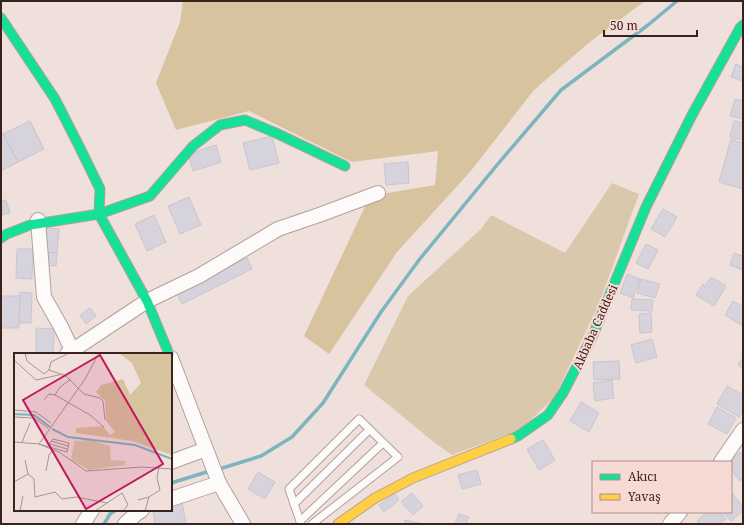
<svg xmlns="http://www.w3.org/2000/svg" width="744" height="525" viewBox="0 0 744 525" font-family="'Noto Serif',serif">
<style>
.green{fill:#d9c8ac}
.forest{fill:#d7c39e}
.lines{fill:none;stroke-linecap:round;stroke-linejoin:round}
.stream{stroke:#7cb5bf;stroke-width:3.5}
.building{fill:#d7d3dd;stroke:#c9c5ce}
.lane-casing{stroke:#b3a09b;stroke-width:9}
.street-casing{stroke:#b3a09b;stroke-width:16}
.fast-casing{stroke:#b3a09b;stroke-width:11}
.slow-casing{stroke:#b3a09b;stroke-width:11}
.lane{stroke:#fdfafa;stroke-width:7}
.street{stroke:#fdfafa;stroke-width:14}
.fast{stroke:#16e098;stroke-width:9}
.slow{stroke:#ffcf43;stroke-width:9}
.labels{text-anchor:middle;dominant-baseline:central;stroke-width:4;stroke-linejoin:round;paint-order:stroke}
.street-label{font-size:12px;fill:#3c221d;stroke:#f8dad4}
.inset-river{fill:none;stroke:#7cb5bf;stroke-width:2}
.inset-road{fill:none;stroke:#a89490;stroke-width:1}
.view{fill:#c2185b;fill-opacity:0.15;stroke:#c2185b;stroke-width:2}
.inset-edge{fill:none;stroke:#3c221d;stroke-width:2}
</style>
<rect width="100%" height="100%" fill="#f0e0dc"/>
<path class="green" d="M612 183 639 194 599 304 554 398 521 429 452 455 435 443 364 385 408 296 482 228 491 215 565 253Z"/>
<path class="forest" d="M183 1H645L591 41 534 90 470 172 397 252 329 354 304 336 370 196 435 185 438 151 352 162 249 111 176 130 156 83 180 22Z"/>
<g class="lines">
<g class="stream">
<path d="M216 470 261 456 292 437 323 403 381 312 419 260 497 165 561 90 648 25 677 1"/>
<path d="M171 483 210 471"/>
<path d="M104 524 110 514 116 510"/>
</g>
</g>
<g class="building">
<path d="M736 64 743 67V81L731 77Z"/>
<path d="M735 99 743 101V119L730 116Z"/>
<path d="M30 121 44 149 18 162 3 134Z"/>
<path d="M734 121 743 123V140L730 137Z"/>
<path d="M3 134 18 162 1 171V135Z"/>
<path d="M272 136 279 163 250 170 243 143Z"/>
<path d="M731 139 743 143V189L719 182Z"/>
<path d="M216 145 221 162 193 171 188 154Z"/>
<path d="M408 162 409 183 386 185 384 164Z"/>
<path d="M189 197 201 225 180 234 168 206Z"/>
<path d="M6 200 10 213 2 215 1 201Z"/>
<path d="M663 209 677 217 665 237 651 229Z"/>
<path d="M154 215 166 242 147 251 135 224Z"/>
<path d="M46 228 59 229 57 253 45 252Z"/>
<path d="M646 244 658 250 648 269 636 263Z"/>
<path d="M17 249H33L32 279 16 278Z"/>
<path d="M45 252 57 253 56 266 44 265Z"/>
<path d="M734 253 743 256V270L730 265Z"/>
<path d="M247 258 252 269 182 304 177 293Z"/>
<path d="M627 274 640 279 633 298 620 293Z"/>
<path d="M711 277 726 286 714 306 696 295 703 284 705 286Z"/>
<path d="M641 279 660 284 655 298 637 293Z"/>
<path d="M20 292 32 293 31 323H19Z"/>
<path d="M1 296H20L19 328H1Z"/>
<path d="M632 299 653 300 652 311 631 310Z"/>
<path d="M733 301 743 307V322L741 325 725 315Z"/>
<path d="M90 308 96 316 86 324 80 315Z"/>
<path d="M651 313 652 332 640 333 639 314Z"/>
<path d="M36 328 54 329 53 353H36Z"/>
<path d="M652 339 657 357 636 363 631 345Z"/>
<path d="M743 358V369L738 365Z"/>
<path d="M619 361 620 379 594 380 593 362Z"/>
<path d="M612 380 614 398 595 401 593 383Z"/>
<path d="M727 386 743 395V410L739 417 717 404Z"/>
<path d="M581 402 599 413 589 432 570 421Z"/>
<path d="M717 407 736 418 727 434 708 424Z"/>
<path d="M543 440 555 460 539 470 527 449Z"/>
<path d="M740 452 743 455V478L740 481 731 470V462H729Z"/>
<path d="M477 470 481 484 462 489 458 475Z"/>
<path d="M258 472 275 482 265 499 248 489Z"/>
<path d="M731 492 743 507V511L731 521 723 512H731Z"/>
<path d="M394 493 399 500 384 512 379 505Z"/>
<path d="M412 493 423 506 413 515 401 502Z"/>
<path d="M182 502 186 524H155L153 510H171V504Z"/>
<path d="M707 512H720L726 519 720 524H700L697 521Z"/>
<path d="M459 514 469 517 466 524H455Z"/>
<path d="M405 520 423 524H404Z"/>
</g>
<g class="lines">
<defs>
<g id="lane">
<path d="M294 504 369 430"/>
<path d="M300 521 383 443"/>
<path d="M301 524 289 489 359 419 398 457 312 524"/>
</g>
<g id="street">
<path d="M38 220 44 297 61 327 72 350"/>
<path d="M67 354 147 301 199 276 278 229 319 215 378 193"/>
<path d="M171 358 219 483 243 524"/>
<path d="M171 462 206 449"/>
<path d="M721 462 743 430"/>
<path d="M171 499 219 483"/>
<path d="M83 524 92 510"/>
<path d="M125 524 136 514 142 510"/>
<path d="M670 524 680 512"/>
</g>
<g id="fast">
<path d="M1 18 55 99 79 146 100 189 99 214 147 301 169 354"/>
<path d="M1 238 7 234 30 225 99 214 150 196 193 146 220 125 245 120 276 133 345 166"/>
<path d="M511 439 518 436 548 415 563 393 593 335 646 207 692 115 740 28 743 25"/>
</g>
<path id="slow" d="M338 524 375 498 413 478 511 439"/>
</defs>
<use href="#lane" class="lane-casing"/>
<use href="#street" class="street-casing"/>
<use href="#fast" class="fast-casing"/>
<use href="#slow" class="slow-casing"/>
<use href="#lane" class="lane"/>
<use href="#street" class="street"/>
<use href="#fast" class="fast"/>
<use href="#slow" class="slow"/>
</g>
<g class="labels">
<g class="street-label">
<text transform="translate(595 327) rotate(-66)">Akbaba Caddesi</text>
</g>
</g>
<g transform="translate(14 353)">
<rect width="158" height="158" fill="#f0e0dc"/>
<path d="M77 87 96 93 97 107 111 108 112 112 75 117 57 107 60 88Z" fill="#d9c8ac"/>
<path d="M105 0H158V102L118 88 62 80V75L89 73 96 82 101 79 92 68 91 48 82 39 87 32 109 26 116 42 127 30 118 10Z" fill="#d7c39e"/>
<path class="inset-river" d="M0 61 20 62 36 74M38 76 54 84 121 92 158 106"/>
<path class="inset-road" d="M11 0 13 8 30 21 35 17 37 9 55 0M0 7 22 27 49 21M35 17 52 23 70 41 86 45 89 48 91 67M41 42 46 34 57 26M30 47 35 41 41 42 76 62 90 74M0 57 22 59 37 70M0 64 20 65 34 75M37 88 54 93M0 89 25 91 45 99 72 118 128 114 158 116M8 89 16 70M36 91 53 96M34 92 39 86 55 90 53 99 25 91 71 26 85 0M11 107 14 121M32 118 35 102 39 97M0 129 14 121 20 126 21 144 41 139 48 146 62 144 93 150M124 147 135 144 146 137 143 125 145 114M6 158 9 143M81 158 108 140 114 152 109 158M131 158 135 144"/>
<path class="view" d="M86 2 149 111 72 156 9 47Z"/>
<rect width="158" height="158" class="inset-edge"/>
</g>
<rect width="744" height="525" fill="none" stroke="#3c221d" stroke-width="4"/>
<rect x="592" y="461" width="140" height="52" fill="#f8dad4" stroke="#ad908b"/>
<rect x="600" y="474" width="20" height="6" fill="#16e098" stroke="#ad908b"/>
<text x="628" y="481" font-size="12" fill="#3c221d">Akıcı</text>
<rect x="600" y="494" width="20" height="6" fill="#ffcf43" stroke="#ad908b"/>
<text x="628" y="501" font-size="12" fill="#3c221d">Yavaş</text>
<path d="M604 30v6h93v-6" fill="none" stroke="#3c221d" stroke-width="2"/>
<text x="610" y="30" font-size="12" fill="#3c221d" stroke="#f8dad4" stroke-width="3" paint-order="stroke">50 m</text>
</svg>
